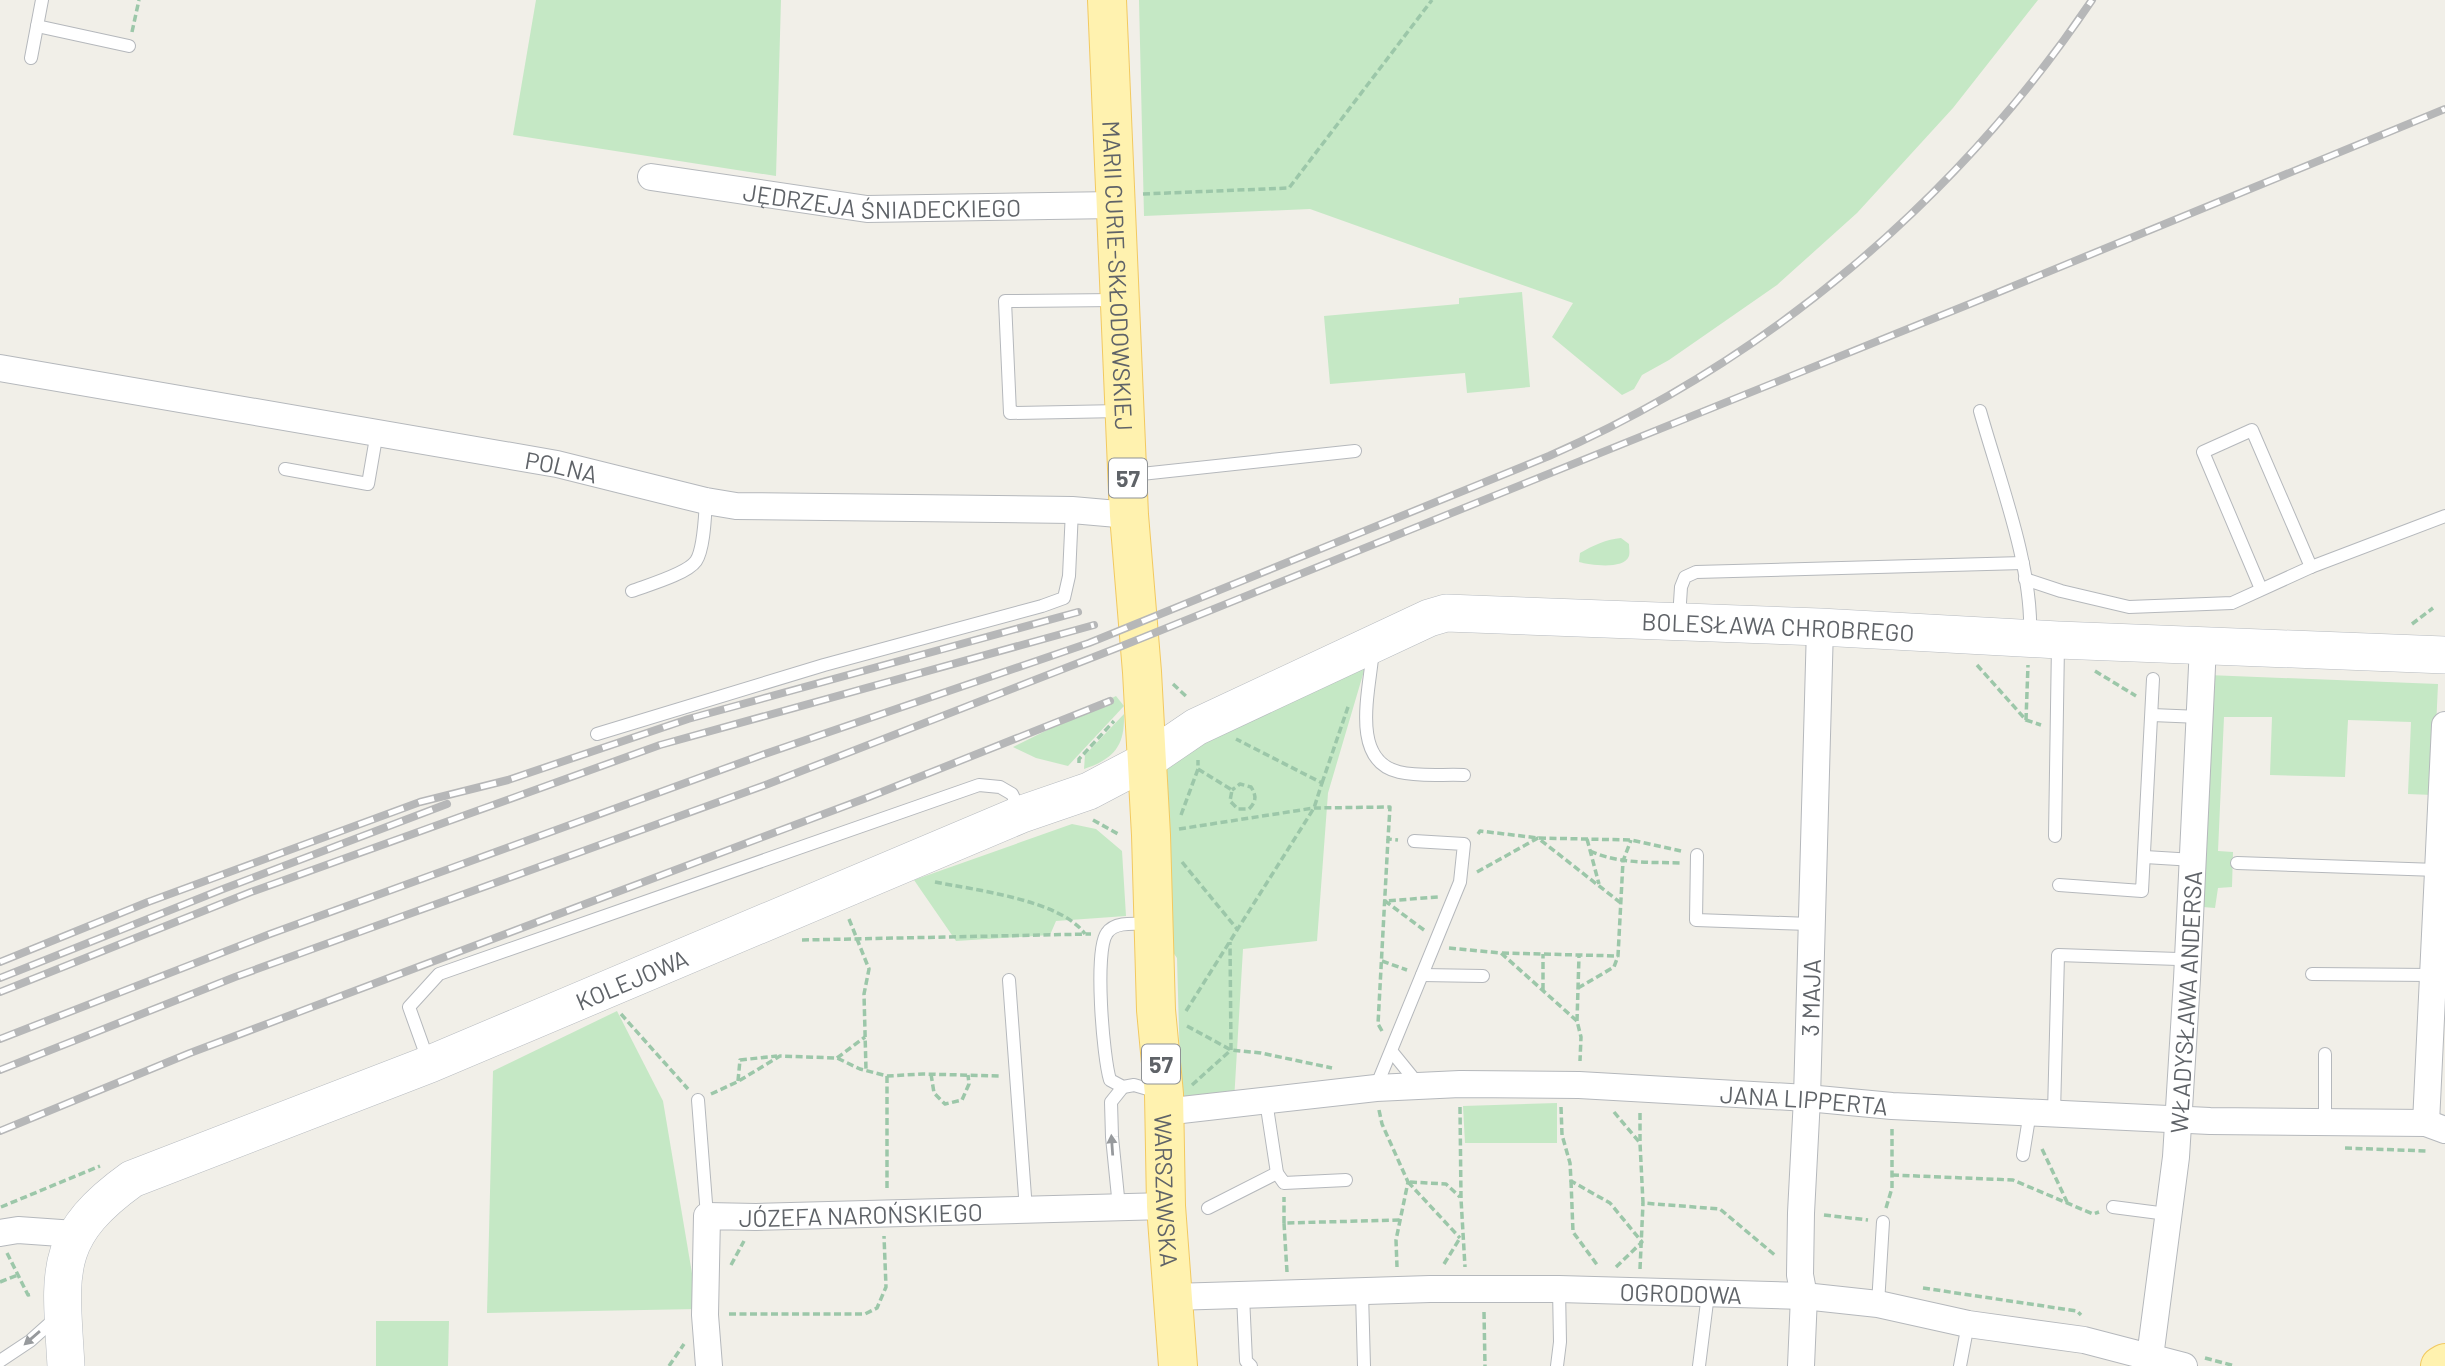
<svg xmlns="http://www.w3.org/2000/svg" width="2445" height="1366" viewBox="0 0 2445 1366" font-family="Barlow,sans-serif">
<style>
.green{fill:#c5e8c5}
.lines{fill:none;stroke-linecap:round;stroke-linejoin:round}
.lane-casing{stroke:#b5b8bc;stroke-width:14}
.street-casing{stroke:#b5b8bc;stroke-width:28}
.secondary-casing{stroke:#b6babf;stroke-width:38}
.primary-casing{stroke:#f2c960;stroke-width:40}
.path{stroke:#9cc7a9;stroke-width:3.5;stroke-dasharray:7 3.5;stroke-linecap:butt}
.lane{stroke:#fff;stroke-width:12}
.street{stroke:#fff;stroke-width:26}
.secondary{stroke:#fff;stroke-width:37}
.primary{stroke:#fff2af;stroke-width:38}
.rail-casing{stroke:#b6b7b8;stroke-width:8}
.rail{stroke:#fff;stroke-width:5;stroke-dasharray:16;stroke-linecap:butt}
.oneway{fill:#979a9d}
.labels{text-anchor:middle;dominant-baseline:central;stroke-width:5;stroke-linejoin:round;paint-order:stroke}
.shield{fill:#fff;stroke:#8f9295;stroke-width:2}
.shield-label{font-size:23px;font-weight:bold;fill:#5f6368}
.street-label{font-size:24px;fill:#5f6368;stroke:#fff}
</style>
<rect width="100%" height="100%" fill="#f1efe8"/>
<g class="green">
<path d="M536 0H781L776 176 513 135Z"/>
<path d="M1139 0H2038L1953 108 1857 213 1777 285 1669 360 1642 375 1634 389 1622 395 1552 337 1573 303 1310 209 1144 216Z"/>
<path d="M1522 292 1530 387 1467 393 1465 373 1330 384 1324 316 1459 304V298Z"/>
<path d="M1621 538 1629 544C1629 547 1630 553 1629 556 1624 570 1590 565 1579 562L1580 553C1592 546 1607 539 1621 538Z"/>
<path d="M1369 654 1328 793 1317 941 1243 949 1234 1101 1181 1102 1177 958 1152 923 1159 761Z"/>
<path d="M2208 675 2438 684 2433 795 2408 794 2411 722 2348 720 2345 777 2270 775 2272 717H2224L2218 851 2233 852 2232 887 2218 888 2215 908 2203 907Z"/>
<path d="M1116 696 1124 706 1068 766 1036 758 1013 747Z"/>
<path d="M1124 714C1125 746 1114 759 1084 769L1085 755Z"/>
<path d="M1072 824 1096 829 1122 851 1126 916 1056 921 1050 935 956 941 914 880Z"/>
<path d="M617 1011 663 1101 698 1309 487 1313 493 1071Z"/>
<path d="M1557 1103V1143H1465L1463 1106Z"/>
<path d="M376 1321H449L448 1366H376Z"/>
</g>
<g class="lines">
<defs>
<g id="lane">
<path d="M37 26 129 46"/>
<path d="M31 58 42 0"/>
<path d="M1116 300 1005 301 1010 413 1121 411"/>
<path d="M1980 411C1999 479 2033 567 2030 635"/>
<path d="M285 469 368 484 377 432"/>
<path d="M1132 475 1355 451"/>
<path d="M2025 579 2061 591 2129 607 2232 603 2311 567 2445 516"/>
<path d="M2261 589 2203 452 2252 430 2311 567"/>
<path d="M632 591C648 585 687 574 696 561 704 549 705 516 706 501"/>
<path d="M1679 618 1681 587 1685 577 1696 572 2023 563"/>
<path d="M1373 648C1371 686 1348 760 1399 772 1419 777 1444 774 1464 775"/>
<path d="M2152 715 2200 717"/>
<path d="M597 734 824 665 1042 606 1064 598 1069 576 1072 510"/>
<path d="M2055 836 2058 644"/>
<path d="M1697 855 1696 920 1810 924"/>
<path d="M2145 857 2194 860"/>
<path d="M2237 863 2437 870"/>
<path d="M2059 885 2142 891 2153 679"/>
<path d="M1148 924C1136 924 1115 921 1107 933 1094 950 1103 1057 1110 1080L1123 1087 1134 1085 1158 1092"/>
<path d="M2312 974 2431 975"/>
<path d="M1422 975 1483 976"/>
<path d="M1009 980 1026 1210"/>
<path d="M1392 1052 1418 1084"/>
<path d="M428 1060 409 1007 439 974 979 785 1000 787 1012 794 1020 811"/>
<path d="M1376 1087 1460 882 1464 844 1414 841"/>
<path d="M698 1100 707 1216"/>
<path d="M1266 1101 1277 1173 1284 1183 1346 1180"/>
<path d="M2054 1113 2058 955 2178 959"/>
<path d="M2325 1122V1054"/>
<path d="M2023 1155 2030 1112"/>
<path d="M1119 1207 1112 1137 1111 1102 1123 1087"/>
<path d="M2113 1207 2167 1214"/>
<path d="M1208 1208 1277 1173"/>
<path d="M1362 1293 1364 1366"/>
<path d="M1243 1296 1246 1361 1251 1366"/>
<path d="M1878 1304 1883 1222"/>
<path d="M0 1361 30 1341 57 1317"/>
<path d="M1557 1366 1560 1342 1559 1289"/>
<path d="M1699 1366 1708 1294"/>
<path d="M1960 1366 1968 1324"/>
</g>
<g id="street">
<path id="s1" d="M651 177 867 209 1115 205"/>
<path id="s2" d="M0 368 557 464 706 501 736 506 1072 510 1129 515"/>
<path id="s3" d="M1164 1112 1376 1088 1460 1084 1579 1085 1807 1098 1892 1106 2210 1121 2426 1123 2445 1130"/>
<path d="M2426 1123 2445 725"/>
<path d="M0 1233 18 1230 75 1234"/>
<path id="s4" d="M1172 1297 1430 1289H1559L1804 1296 1878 1304 1968 1324 2084 1340 2184 1366"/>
<path id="s5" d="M2150 1357 2176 1157 2187 979 2203 646"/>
<path id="s6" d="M709 1366 705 1315 707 1216 756 1217 1166 1206"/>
<path id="s7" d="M1801 1366 1804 1296 1800 1275 1801 1213 1807 1098 1820 627"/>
</g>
<g id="secondary">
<path id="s8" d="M66 1366C61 1274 50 1238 132 1179L430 1064 1022 814 1089 791 1146 761 1196 727 1429 618 1446 613 1820 627 2058 640 2445 655"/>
</g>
<g id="primary">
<path id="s9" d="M1107 0 1129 515 1142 672 1151 835 1156 1010 1164 1094 1166 1206 1178 1366"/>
<path d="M2440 1366 2445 1363"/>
</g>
</defs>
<use href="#lane" class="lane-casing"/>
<use href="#street" class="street-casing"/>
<use href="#secondary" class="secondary-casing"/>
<use href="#primary" class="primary-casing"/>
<g class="path">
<path d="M132 32 139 0"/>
<path d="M1143 194 1289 188 1432 0"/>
<path d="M2412 624 2433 608"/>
<path d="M1977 665 2026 720 2041 725"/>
<path d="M2095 671 2136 696"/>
<path d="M1173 684 1188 698"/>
<path d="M2026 720 2028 665"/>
<path d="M1079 763V759L1114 721"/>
<path d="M1198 769 1232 790 1230 801 1238 809H1249C1256 802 1257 796 1251 787L1240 784 1232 790"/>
<path d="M1322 783 1349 704"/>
<path d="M1181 815 1198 769V760"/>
<path d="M1093 820 1120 835"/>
<path d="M1179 829 1314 808 1390 807 1388 839 1398 840"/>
<path d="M1478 834 1480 831 1538 838 1631 840 1681 851"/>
<path d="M1587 839 1599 884"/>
<path d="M1590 851C1619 864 1650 862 1681 863"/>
<path d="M1182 862 1237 929"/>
<path d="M1477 872 1538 838 1622 904"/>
<path d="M935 882C975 890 1061 900 1085 934"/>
<path d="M849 919 869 969 864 994 866 1070"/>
<path d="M1424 930 1385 901 1438 897"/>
<path d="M802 940 1091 934"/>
<path d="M1449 948 1501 953 1577 1021 1581 1037 1580 1061"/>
<path d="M1502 953 1618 956"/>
<path d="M1382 961 1407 970"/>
<path d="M1578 988 1614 967 1618 956 1623 861 1631 840"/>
<path d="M1543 990V954"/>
<path d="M1186 1011 1314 808 1322 783 1236 739"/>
<path d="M621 1014 688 1089"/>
<path d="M1577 1021 1579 956"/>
<path d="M1187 1026 1231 1050 1261 1053 1332 1068"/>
<path d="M1382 1031 1378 1024 1388 839"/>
<path d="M837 1058 865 1037"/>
<path d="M931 1074 934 1093 945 1104 962 1100 969 1084 968 1075"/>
<path d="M887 1076V1190"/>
<path d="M738 1081 740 1060 777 1056"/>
<path d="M1192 1085 1231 1050 1230 942"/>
<path d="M711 1094 737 1082 780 1056 837 1058 860 1069 887 1076 923 1074 1001 1076"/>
<path d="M1460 1107 1461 1199 1465 1267"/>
<path d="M1561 1107 1562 1135 1570 1163 1571 1181 1610 1203 1642 1242 1616 1267"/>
<path d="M1379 1110 1382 1124 1408 1182 1396 1240 1397 1267"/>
<path d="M1614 1112 1640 1143 1643 1203 1720 1209 1776 1256"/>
<path d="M1640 1113V1143"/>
<path d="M2345 1148 2428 1151"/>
<path d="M2042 1149 2067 1202"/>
<path d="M1892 1175 2013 1180 2093 1214 2099 1212"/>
<path d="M1571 1181 1573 1232 1598 1266"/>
<path d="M1408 1182 1460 1238"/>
<path d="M1410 1182 1446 1184 1460 1197"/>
<path d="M1 1207 100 1166"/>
<path d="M1886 1208 1892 1188V1129"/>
<path d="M1824 1215 1868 1220"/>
<path d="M1284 1223V1197"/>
<path d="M7 1253 28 1295 33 1294"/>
<path d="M1444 1264 1460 1238"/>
<path d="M731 1265 744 1241"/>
<path d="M1640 1269 1643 1203"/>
<path d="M1287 1272 1284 1223 1401 1220"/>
<path d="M0 1282 18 1275"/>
<path d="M1923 1288 2077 1311 2081 1315"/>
<path d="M1484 1312 1485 1366"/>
<path d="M729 1314H865L877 1308 886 1287 884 1236"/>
<path d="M2205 1358 2235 1366"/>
<path d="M669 1366 684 1344"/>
</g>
<use href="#lane" class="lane"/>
<use href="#street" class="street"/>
<use href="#secondary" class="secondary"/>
<use href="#primary" class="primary"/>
<defs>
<g id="rail">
<path d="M0 962 148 902 420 802 508 780 688 719 1078 612"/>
<path d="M0 978 223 889 447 804"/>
<path d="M0 992 251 892 660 745 1094 625"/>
<path d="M0 1039 270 934 762 755 1089 643 1549 456C1768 360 1958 199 2092 0"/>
<path d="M0 1070 235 977 768 784 1122 646 1982 299 2445 109"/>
<path d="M0 1131 190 1053 869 797 1110 701"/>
</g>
</defs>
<use href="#rail" class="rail-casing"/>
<use href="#rail" class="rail"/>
</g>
<defs><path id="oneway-solid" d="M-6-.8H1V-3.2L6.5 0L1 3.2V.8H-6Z" transform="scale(1.75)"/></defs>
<g class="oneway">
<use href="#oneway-solid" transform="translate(1112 1145) rotate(-94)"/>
<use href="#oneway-solid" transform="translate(32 1338) rotate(139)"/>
</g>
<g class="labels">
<g class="shield">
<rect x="1109" y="458.5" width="38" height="39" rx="5"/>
<rect x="1142" y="1044.5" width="38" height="39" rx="5"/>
</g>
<g class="shield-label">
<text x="1128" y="478">57</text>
<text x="1161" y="1064">57</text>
</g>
<g class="street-label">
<text stroke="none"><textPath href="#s1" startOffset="233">JĘDRZEJA ŚNIADECKIEGO</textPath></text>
<text stroke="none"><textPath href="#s9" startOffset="276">MARII CURIE-SKŁODOWSKIEJ</textPath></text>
<text stroke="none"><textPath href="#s2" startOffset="570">POLNA</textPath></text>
<text stroke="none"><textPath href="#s8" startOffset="1978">BOLESŁAWA CHROBREGO</textPath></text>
<text stroke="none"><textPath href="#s8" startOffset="751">KOLEJOWA</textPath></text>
<text stroke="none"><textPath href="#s7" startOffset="369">3 MAJA</textPath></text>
<text stroke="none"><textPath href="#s5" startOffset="357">WŁADYSŁAWA ANDERSA</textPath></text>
<text stroke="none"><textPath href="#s3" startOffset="642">JANA LIPPERTA</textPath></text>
<text stroke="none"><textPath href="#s9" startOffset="1192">WARSZAWSKA</textPath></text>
<text stroke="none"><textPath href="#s6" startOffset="304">JÓZEFA NAROŃSKIEGO</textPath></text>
<text stroke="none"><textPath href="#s4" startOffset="509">OGRODOWA</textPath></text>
</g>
</g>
</svg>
